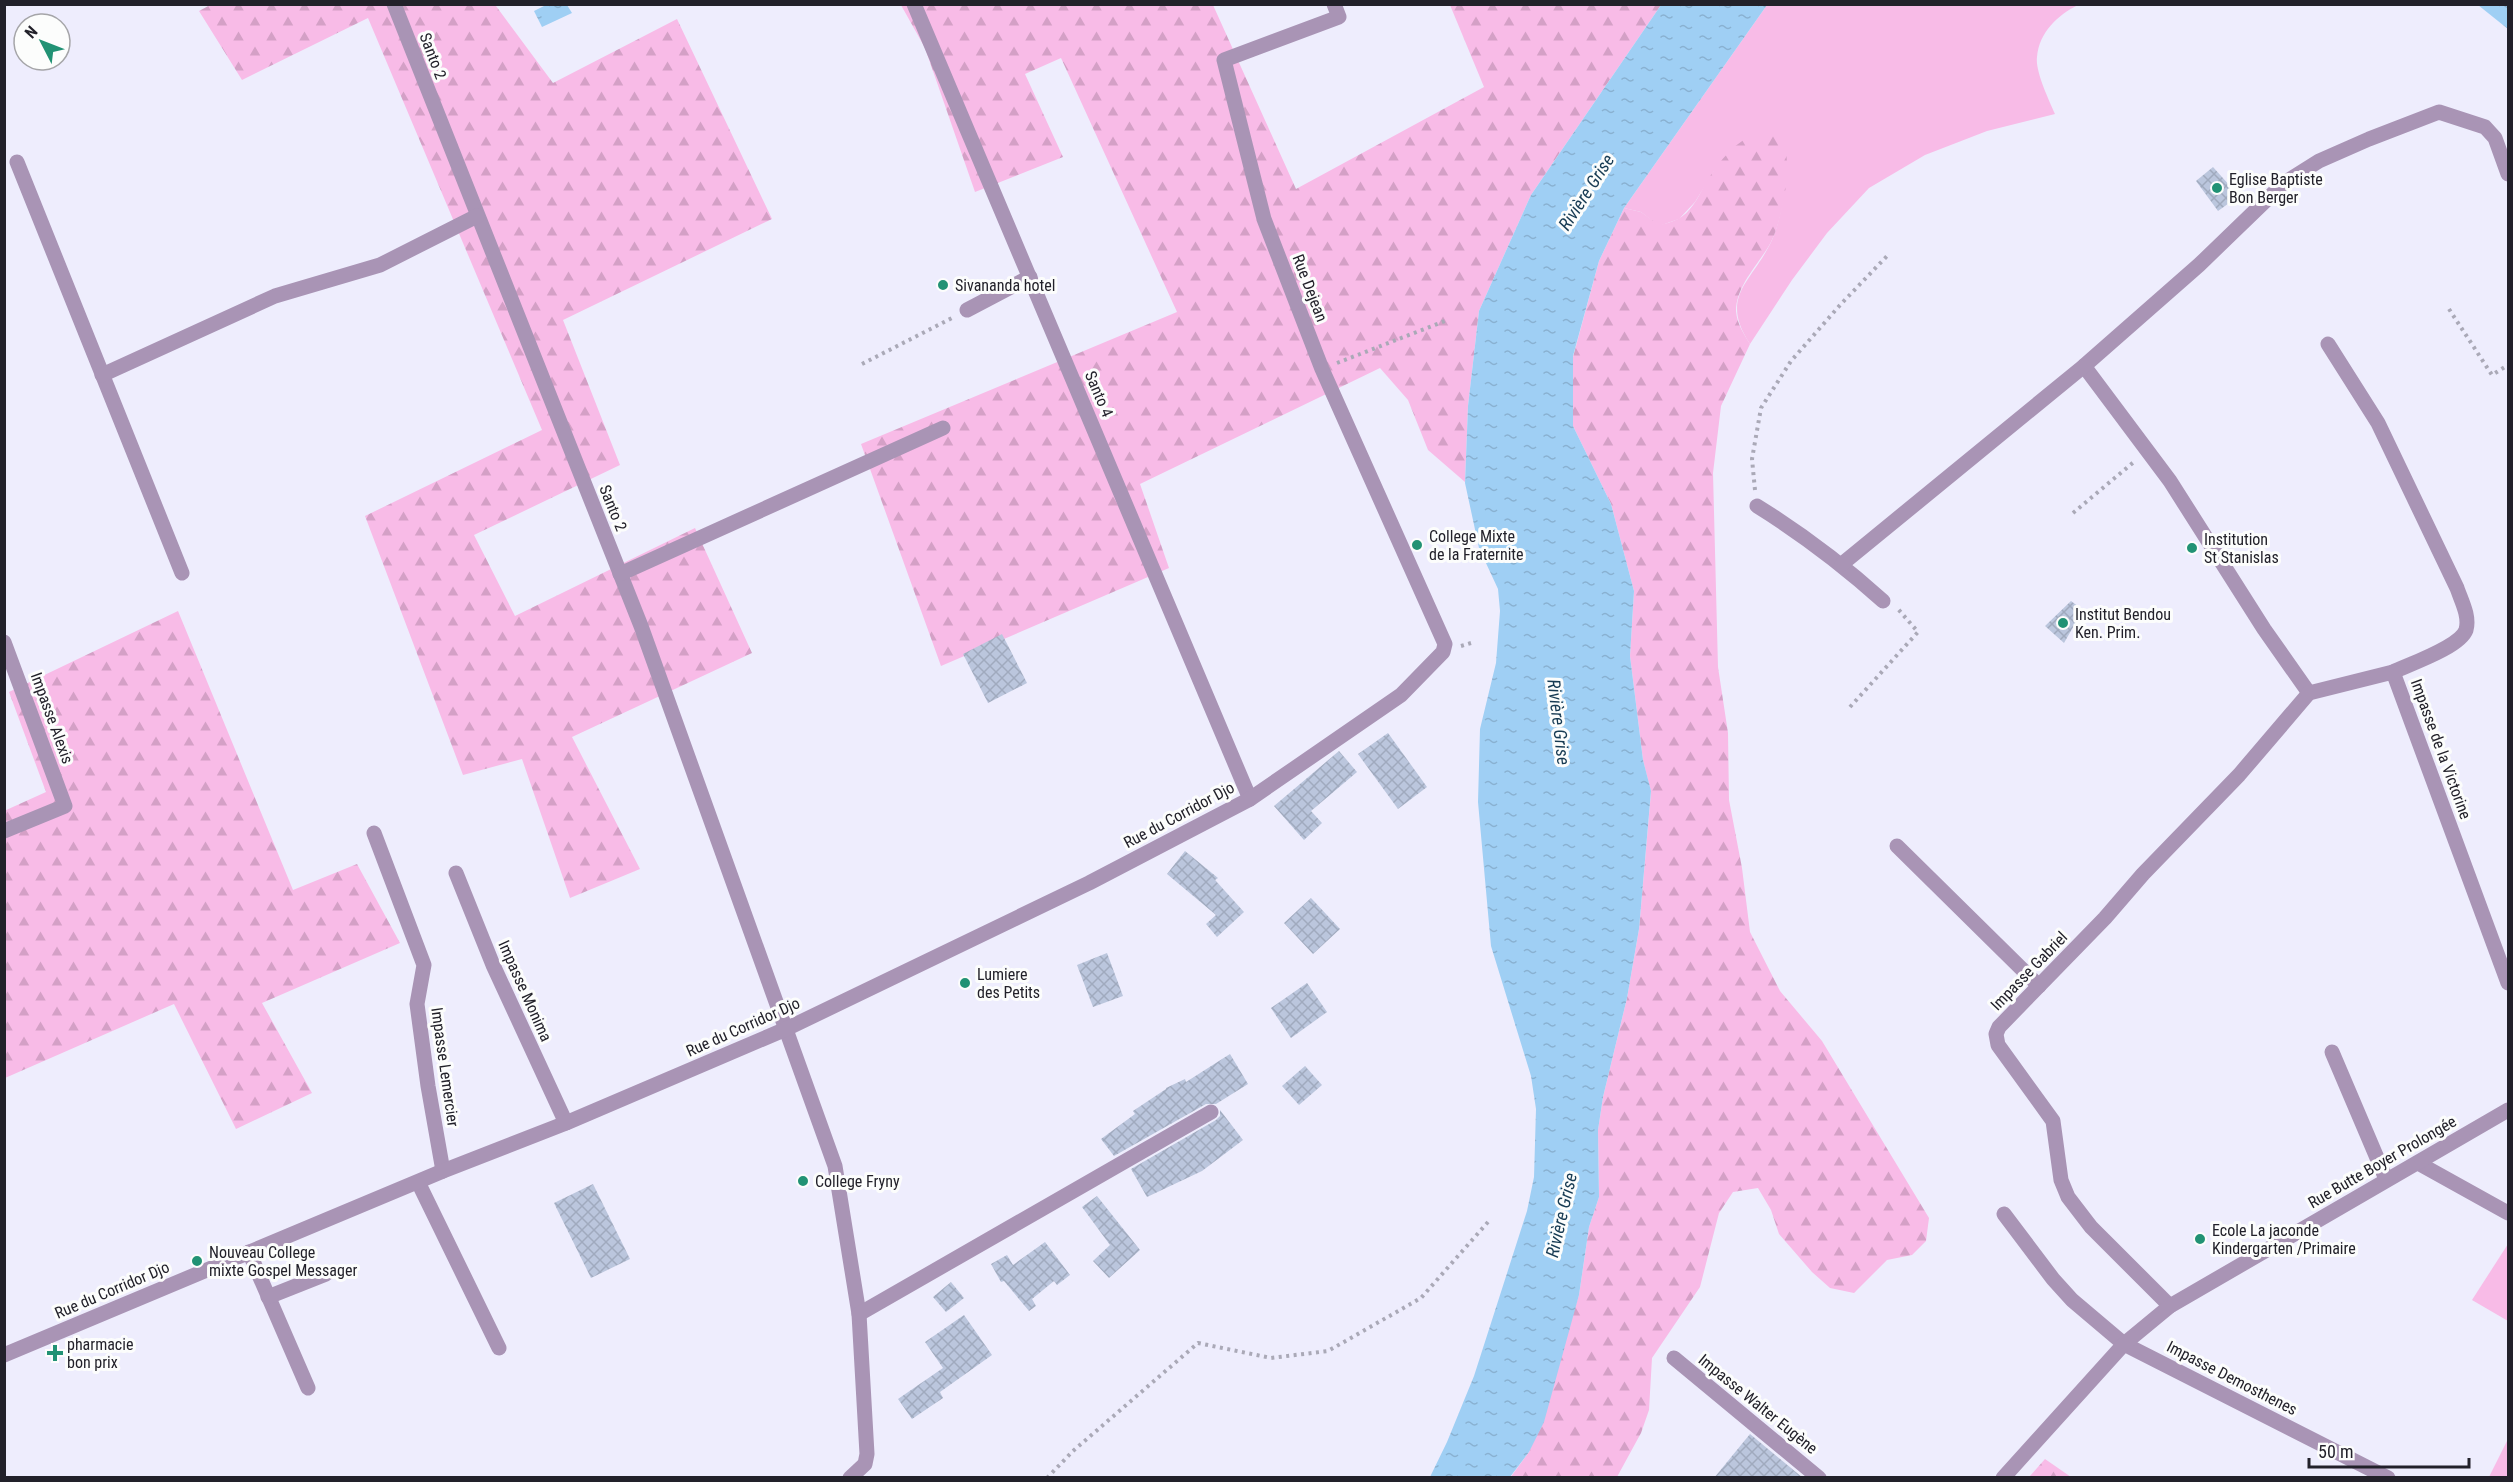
<svg xmlns="http://www.w3.org/2000/svg" width="2513" height="1482" viewBox="0 0 2513 1482" font-family="'Roboto Condensed',sans-serif">
<style>
.grass{fill:#f8bbe7}
.forest{fill:url(#forest-firs)}
.water{fill:url(#water-ripples)}
.building{fill:url(#building-cross-hatch)}
.lines{fill:none;stroke-linecap:round;stroke-linejoin:round}
.path{stroke:#aaa9b7;stroke-width:4;stroke-dasharray:3 4.5;stroke-linecap:butt}
.minor{stroke:#a994b5;stroke-width:15}
.poi-dot{fill:#219274;stroke:#fcfdfc;stroke-width:2}
.labels{text-anchor:middle;dominant-baseline:central;stroke-width:6;stroke-linejoin:round;paint-order:stroke}
.street-label{font-size:16px;fill:#22212a;stroke:#fcfdfc}
.poi-label{font-size:16px;fill:#22212a;stroke:#fcfdfc;text-anchor:start}
.water-label{font-size:18px;font-style:italic;fill:#173b53;stroke:#fcfdfc}
</style>
<defs>
<pattern id="forest-firs" width="22" height="20" patternUnits="userSpaceOnUse" patternTransform="scale(1.5)"><rect width="22" height="20" fill="#f8bbe7"/><path d="M5 1l3.5 6h-7zM16 11l3.5 6h-7z" fill="#d4a0c6"/></pattern>
<pattern id="water-ripples" width="26" height="14" patternUnits="userSpaceOnUse" patternTransform="scale(1.5)"><rect width="26" height="14" fill="#9fcff4"/><path d="M2 4q2-2 4 0t4 0M15 11q2-2 4 0t4 0" fill="none" stroke="#89b1d1"/></pattern>
<pattern id="building-cross-hatch" width="8" height="8" patternUnits="userSpaceOnUse" patternTransform="scale(1.5)"><rect width="8" height="8" fill="#bbc6dd"/><path d="M0 0l8 8M0 8l8-8" fill="none" stroke="#a0aabe"/></pattern>
</defs>
<rect width="100%" height="100%" fill="#eeedfd"/>
<g class="grass">
<path d="M1767 5H2078C2058 15 2039 32 2037 57 2035 71 2049 100 2055 114L1987 131 1925 155 1869 188 1827 233 1792 280 1750 344C1718 295 1753 282 1772 240 1780 222 1783 200 1786 181L1714 171 1695 202 1679 219 1659 226 1641 212 1624 208Z"/>
<path d="M2508 1244V1321L2472 1300Z"/>
<path d="M2508 1439V1477H2489Z"/>
</g>
<g class="forest">
<path d="M212 4 499 5 496 6 553 83 677 19 772 219 563 320 620 465 474 535 515 616 695 528 752 653 572 737 640 869 570 898 522 759 463 775 365 516 542 430 368 18 242 80 199 11Z"/>
<path d="M901 5H1213L1296 189 1484 87 1450 5H1661L1531 195 1479 311 1468 406 1465 482 1428 450 1408 400 1380 368 1140 484 1169 568 941 666 861 444 1177 312 1061 58 1025 74 1063 157 975 192 925 48Z"/>
<path d="M1770 130C1773 132 1779 135 1781 138 1795 159 1782 221 1771 242 1760 263 1736 285 1736 311 1737 324 1744 334 1750 344L1721 406 1713 473 1718 667 1728 733 1729 800 1742 868 1750 932 1780 991 1822 1041 1929 1218 1926 1241 1912 1255 1887 1260 1854 1293 1830 1288 1812 1272 1779 1234 1771 1210 1758 1188 1733 1192 1719 1213 1700 1287 1652 1358 1649 1410 1641 1433 1617 1477 1510 1478 1529 1452 1579 1295 1589 1227 1599 1197 1598 1130 1603 1097 1627 998 1639 929 1651 792 1643 760 1630 656 1634 591 1611 504 1573 426V357L1599 261 1624 208 1641 212 1659 225C1665 224 1672 222 1678 219 1690 213 1698 198 1704 186 1719 161 1739 134 1770 130Z"/>
<path d="M178 611 293 890 357 864 400 943 262 1003 312 1093 236 1129 174 1004 5 1078 4 811 46 792 9 692Z"/>
<path d="M2045 1459 2071 1477H2029Z"/>
</g>
<g class="water">
<path d="M548 4 567 5 572 13 542 27 534 11Z"/>
<path d="M1661 5H1767L1624 208 1599 261 1573 356V426L1611 504 1634 591 1630 656 1643 760 1651 791 1639 929 1627 998 1603 1097 1598 1130 1599 1197 1589 1227 1579 1295 1544 1422 1529 1452 1510 1477H1430L1447 1442 1474 1376 1527 1211 1534 1177 1536 1109 1531 1076 1491 946 1478 802 1480 729 1496 663 1500 611 1498 589 1479 548 1465 483 1468 406 1479 311 1531 195Z"/>
<path d="M2478 5H2508V29Z"/>
</g>
<g class="building">
<path d="M2213 167 2239 196 2218 211 2196 181Z"/>
<path d="M2071 601 2087 613 2076 622 2064 643 2045 626Z"/>
<path d="M1002 634 1027 683 988 703 963 654Z"/>
<path d="M1388 733 1427 787 1398 809 1358 754Z"/>
<path d="M1339 751 1357 772 1311 811 1322 823 1304 840 1274 806Z"/>
<path d="M1185 851 1218 878 1215 880 1244 912 1217 937 1206 924 1216 915 1167 874Z"/>
<path d="M1311 898 1340 929 1313 954 1284 923Z"/>
<path d="M1107 953 1123 996 1093 1007 1077 965Z"/>
<path d="M1307 983 1327 1012 1291 1038 1271 1008Z"/>
<path d="M1230 1054 1248 1084 1216 1104H1206L1114 1156 1101 1139 1135 1114 1133 1111 1166 1089V1088L1185 1079 1186 1082Z"/>
<path d="M1305 1066 1322 1085 1299 1105 1282 1086Z"/>
<path d="M1220 1110 1243 1140 1202 1171 1147 1197 1131 1169 1216 1120 1220 1116Z"/>
<path d="M593 1184 630 1259 591 1278 554 1203Z"/>
<path d="M1097 1196 1140 1250 1109 1278 1093 1261 1110 1245 1082 1207Z"/>
<path d="M1045 1242 1070 1275 1057 1285 1054 1281 1032 1299 1036 1306 1029 1311 1004 1281 1001 1282 991 1264 1007 1255 1013 1265Z"/>
<path d="M951 1282 964 1298 946 1312 933 1297Z"/>
<path d="M964 1315 992 1355 940 1392 943 1398 912 1419 898 1399 943 1368 925 1342Z"/>
<path d="M1750 1434 1803 1478H1714Z"/>
</g>
<g class="lines">
<g class="path">
<path d="M2449 309 2492 375 2508 365"/>
<path d="M1337 363 1445 321"/>
<path d="M862 364 952 318"/>
<path d="M1755 490 1752 459 1761 408 1791 361 1841 304 1887 256"/>
<path d="M2073 513 2135 461"/>
<path d="M1461 646 1471 643"/>
<path d="M1850 707 1918 632 1898 609"/>
<path d="M1047 1478 1073 1451 1198 1343 1271 1358 1328 1351 1421 1298 1488 1222"/>
</g>
<g class="minor">
<path d="M394 4 641 626 835 1166 859 1314 867 1454 865 1464 850 1478"/>
<path d="M914 4 1250 799"/>
<path d="M17 162 182 573"/>
<path d="M967 310 1030 277"/>
<path d="M2328 344 2378 423 2457 588C2461 600 2470 616 2466 630 2460 647 2410 664 2393 672"/>
<path d="M2084 366 2170 481 2264 629 2309 693"/>
<path d="M102 375 275 296 380 265 477 216"/>
<path d="M1757 506C1802 534 1843 565 1883 601"/>
<path d="M1842 564 2084 366 2199 265 2284 183 2319 161 2369 139 2439 112 2485 127 2495 138 2508 174"/>
<path d="M620 574 943 428"/>
<path d="M4 642 65 806 4 831"/>
<path d="M374 833 424 965 417 1004 428 1086 443 1171"/>
<path d="M1897 846 2039 986"/>
<path d="M456 873 493 965 566 1123"/>
<path d="M2332 1052 2386 1179"/>
<path d="M2418 1163 2508 1213"/>
<path d="M418 1182 499 1348"/>
<path d="M2004 1214 2053 1279 2072 1300 2124 1344 2388 1478"/>
<path d="M249 1252 308 1388"/>
<path d="M268 1297 326 1274"/>
<path d="M2170 1306 2091 1227 2068 1197 2061 1180 2053 1121 1998 1045 1996 1034 1999 1027 2105 918 2143 874 2239 775 2309 693 2393 672 2508 983"/>
<path d="M859 1314 1211 1112"/>
<path d="M4 1355 443 1171 566 1123 786 1029 1089 883 1250 799 1401 695 1443 652 1445 644 1322 369 1264 219 1224 60 1339 17 1334 4"/>
<path d="M1674 1358 1819 1478"/>
<path d="M2003 1478 2124 1344 2170 1306 2508 1110"/>
</g>
</g>
<g class="poi-dot">
<circle cx="2217" cy="188" r="6"/>
<circle cx="943" cy="285" r="6"/>
<circle cx="1417" cy="545" r="6"/>
<circle cx="2192" cy="548" r="6"/>
<circle cx="2063" cy="623" r="6"/>
<circle cx="965" cy="983" r="6"/>
<circle cx="803" cy="1181" r="6"/>
<circle cx="2200" cy="1239" r="6"/>
<circle cx="197" cy="1261" r="6"/>
<path d="M52 1344h6v6h6v6h-6v6h-6v-6h-6v-6h6z"/>
</g>
<g class="labels">
<g class="street-label">
<text transform="translate(433 56) rotate(69)">Santo 2</text>
<text transform="translate(1310 288) rotate(69)">Rue Dejean</text>
<text transform="translate(1099 394) rotate(67)">Santo 4</text>
<text transform="translate(613 508) rotate(68)">Santo 2</text>
<text transform="translate(52 718) rotate(70)">Impasse Alexis</text>
<text transform="translate(2441 749) rotate(70)">Impasse de la Victorine</text>
<text transform="translate(1179 815) rotate(-28)">Rue du Corridor Djo</text>
<text transform="translate(2029 971) rotate(-46)">Impasse Gabriel</text>
<text transform="translate(525 991) rotate(66)">Impasse Monima</text>
<text transform="translate(743 1027) rotate(-24)">Rue du Corridor Djo</text>
<text transform="translate(445 1067) rotate(82)">Impasse Lemercier</text>
<text transform="translate(2382 1162) rotate(-30)">Rue Butte Boyer Prolongée</text>
<text transform="translate(112 1290) rotate(-23)">Rue du Corridor Djo</text>
<text transform="translate(2232 1378) rotate(27)">Impasse Demosthenes</text>
<text transform="translate(1758 1404) rotate(39)">Impasse Walter Eugène</text>
</g>
<g class="poi-label">
<text x="2229" y="179">Eglise Baptiste<tspan x="2229" dy="18">Bon Berger</tspan></text>
<text x="955" y="285">Sivananda hotel</text>
<text x="1429" y="536">College Mixte<tspan x="1429" dy="18">de la Fraternite</tspan></text>
<text x="2204" y="539">Institution<tspan x="2204" dy="18">St Stanislas</tspan></text>
<text x="2075" y="614">Institut Bendou<tspan x="2075" dy="18">Ken. Prim.</tspan></text>
<text x="977" y="974">Lumiere<tspan x="977" dy="18">des Petits</tspan></text>
<text x="815" y="1181">College Fryny</text>
<text x="2212" y="1230">Ecole La jaconde<tspan x="2212" dy="18">Kindergarten /Primaire</tspan></text>
<text x="209" y="1252">Nouveau College<tspan x="209" dy="18">mixte Gospel Messager</tspan></text>
<text x="67" y="1344">pharmacie<tspan x="67" dy="18">bon prix</tspan></text>
</g>
<g class="water-label">
<text transform="translate(1586 192) rotate(-57)">Rivière Grise</text>
<text transform="translate(1559 722) rotate(83)">Rivière Grise</text>
<text transform="translate(1561 1215) rotate(-77)">Rivière Grise</text>
</g>
</g>
<rect width="2513" height="1482" fill="none" stroke="#22212a" stroke-width="12"/>
<g transform="translate(42 42) rotate(312)"><circle r="28" fill="#fcfdfc" stroke="#a5a5a8" stroke-width="1.5"/>
<path d="M0-4.5L10 22L0 15L-10 22Z" fill="#219274"/>
<text y="-9" font-size="16" font-weight="bold" text-anchor="middle" fill="#22212a">N</text>
</g>
<path d="M2309 1458v9h160v-9" fill="none" stroke="#22212a" stroke-width="3"/>
<text x="2318" y="1458" font-size="18" fill="#22212a" stroke="#fcfdfc" stroke-width="4.5" paint-order="stroke">50 m</text>
</svg>
